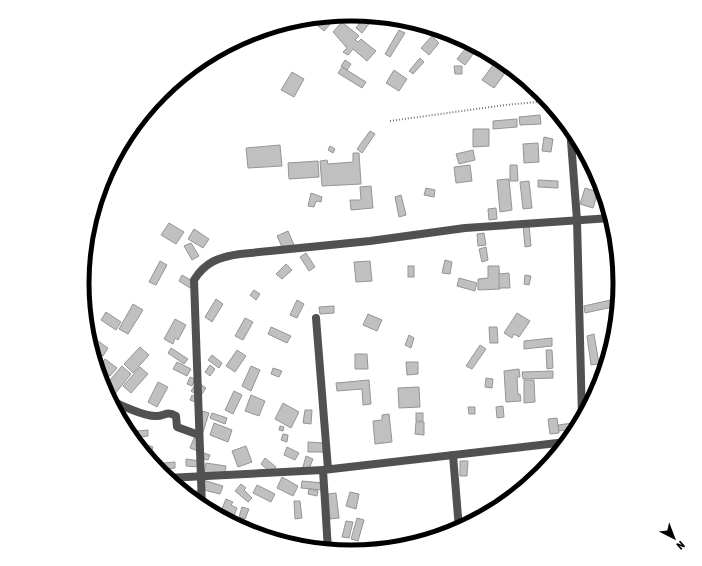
<svg xmlns="http://www.w3.org/2000/svg" width="702" height="566" viewBox="0 0 702 566" font-family="'Asap Condensed',sans-serif">
<style>
.building{fill:#c0c0c0;stroke:#959595}
.lines{fill:none;stroke-linecap:round;stroke-linejoin:round}
.path{stroke:#737373;stroke-width:2;stroke-dasharray:1 2;stroke-linecap:butt}
.minor{stroke:#515151;stroke-width:8}
.rim{fill:none;stroke:#000;stroke-width:5}
</style>
<rect width="100%" height="100%" fill="#fff"/>
<g class="building">
<path d="M366 15 375 16 362 33 356 28Z"/>
<path d="M324 17 331 23 324 31 309 18Z"/>
<path d="M342 22 359 36 355 40 358 42 361 39 376 51 367 61 353 49 348 55 343 52 347 48 333 32Z"/>
<path d="M399 30 405 33 390 57 385 54Z"/>
<path d="M432 36 439 43 429 55 421 48Z"/>
<path d="M466 48 473 54 465 65 457 59Z"/>
<path d="M420 58 424 62 413 74 409 71Z"/>
<path d="M345 60 351 64 347 70 341 66Z"/>
<path d="M493 65 505 73 494 88 482 80Z"/>
<path d="M454 66H462V74H455Z"/>
<path d="M342 67 366 82 362 88 338 73Z"/>
<path d="M394 70 407 79 399 91 386 83Z"/>
<path d="M292 72 304 79 294 97 281 90Z"/>
<path d="M540 115 541 124 520 125 519 117Z"/>
<path d="M517 119V127L493 129V121Z"/>
<path d="M473 129H489V146L473 147Z"/>
<path d="M370 131 375 134 362 153 357 149Z"/>
<path d="M544 137 553 139 551 152 542 151Z"/>
<path d="M538 143 539 162 524 163 523 144Z"/>
<path d="M280 145 282 166 248 168 246 148Z"/>
<path d="M581 145 586 155 579 154Z"/>
<path d="M330 146 335 149 333 153 328 150Z"/>
<path d="M473 150 475 160 459 164 456 154Z"/>
<path d="M353 153H359L361 184 322 186 320 161 327 160 328 164 353 162Z"/>
<path d="M318 161 319 177 289 179 288 163Z"/>
<path d="M470 165 472 181 456 183 454 167Z"/>
<path d="M510 165H517L518 181H510Z"/>
<path d="M509 179 512 210 500 212 497 180Z"/>
<path d="M538 180 558 181V188L538 187Z"/>
<path d="M529 181 532 208 523 209 520 182Z"/>
<path d="M371 186 373 208 351 210 350 200H361L360 187Z"/>
<path d="M426 188 435 190 434 197 424 195Z"/>
<path d="M585 188 598 192 593 208 580 204Z"/>
<path d="M311 193 322 197 321 202 316 201 314 207 308 206Z"/>
<path d="M401 195 406 215 399 217 395 197Z"/>
<path d="M496 208 497 219 489 220 488 209Z"/>
<path d="M169 223 184 232 176 244 161 235Z"/>
<path d="M523 225H529L531 246 525 247Z"/>
<path d="M194 229 209 239 203 248 188 239Z"/>
<path d="M288 231 294 245 283 249 277 236Z"/>
<path d="M484 233 486 245 478 246 477 234Z"/>
<path d="M191 243 199 256 192 260 184 246Z"/>
<path d="M486 247 488 260 482 262 479 249Z"/>
<path d="M306 253 315 267 309 271 300 257Z"/>
<path d="M445 260 452 262 450 274 442 273Z"/>
<path d="M160 261 167 265 156 285 149 282Z"/>
<path d="M370 261 372 281 356 282 354 262Z"/>
<path d="M286 264 292 270 282 279 276 274Z"/>
<rect x="408" y="266" width="6" height="11"/>
<path d="M488 266H499L500 289 478 290V279L488 278Z"/>
<path d="M509 273 510 288H499V274Z"/>
<path d="M182 275 194 282 190 288 179 281Z"/>
<path d="M525 275 531 276 529 285 524 284Z"/>
<path d="M459 278 477 283 475 291 457 286Z"/>
<path d="M254 290 260 294 256 300 250 295Z"/>
<path d="M216 299 223 304 212 322 205 317Z"/>
<path d="M615 299 617 306 585 313 584 306Z"/>
<path d="M297 300 304 304 297 318 290 315Z"/>
<path d="M133 304 143 310 128 334 119 329Z"/>
<path d="M334 306V313L320 314 319 307Z"/>
<path d="M106 312 121 322 116 330 101 320Z"/>
<path d="M517 313 530 321 519 337 514 334 512 338 504 333Z"/>
<path d="M368 314 382 320 377 331 363 325Z"/>
<path d="M245 318 253 322 243 340 235 336Z"/>
<path d="M175 319 186 325 178 340 175 338 173 344 164 339Z"/>
<path d="M271 327 291 336 287 343 268 334Z"/>
<path d="M489 327H497L498 343H490Z"/>
<path d="M594 334 599 364 591 365 587 336Z"/>
<path d="M409 335 414 338 411 348 405 345Z"/>
<path d="M91 336 108 348 103 356 91 348 88 340Z"/>
<path d="M552 338V346L524 349V341Z"/>
<path d="M480 345 486 349 472 369 466 366Z"/>
<path d="M140 347 149 355 133 373 124 364Z"/>
<path d="M171 348 188 359 184 364 168 353Z"/>
<path d="M237 350 246 356 235 372 226 366Z"/>
<path d="M546 350H552L553 368 547 369Z"/>
<path d="M355 354H367L368 369H355Z"/>
<path d="M212 355 222 363 219 368 208 360Z"/>
<path d="M96 356 101 360 96 365 94 358Z"/>
<path d="M105 359 117 368 110 376 104 372 101 375 97 369Z"/>
<path d="M177 362 191 369 187 376 173 369Z"/>
<path d="M406 362H418V374L407 375Z"/>
<path d="M210 365 215 369 210 376 205 372Z"/>
<path d="M122 366 131 374 114 395 104 387Z"/>
<path d="M251 366 260 370 251 391 242 386Z"/>
<path d="M140 367 148 374 131 393 123 386Z"/>
<path d="M273 368 282 371 279 377 271 374Z"/>
<path d="M519 369 520 377H517L518 395 520 394 521 401 506 402 504 371Z"/>
<path d="M553 371V378L523 379 522 372Z"/>
<path d="M190 377 195 379 192 386 187 384Z"/>
<path d="M486 378 493 379 492 388 485 387Z"/>
<path d="M369 380 371 404 363 405 362 389 337 391 336 383Z"/>
<path d="M524 380H534L535 402 524 403Z"/>
<path d="M158 382 168 387 157 407 148 402Z"/>
<path d="M197 382 206 388 200 397 191 391Z"/>
<path d="M419 387 420 407 399 408 398 388Z"/>
<path d="M234 391 242 395 233 414 225 410Z"/>
<path d="M192 395 197 398 195 402 190 400Z"/>
<path d="M251 395 265 401 259 416 245 411Z"/>
<path d="M283 403 299 412 291 428 275 419Z"/>
<path d="M503 406 504 417 497 418 496 407Z"/>
<path d="M468 407H475V414H469Z"/>
<path d="M305 410H312L311 424 303 423Z"/>
<path d="M203 411 209 413 203 432 197 430Z"/>
<path d="M212 413 227 418 225 424 210 418Z"/>
<rect x="416" y="413" width="7" height="8"/>
<path d="M389 414 392 442 375 444 373 421 382 420V415Z"/>
<path d="M557 418 559 433 550 434 548 419Z"/>
<path d="M416 422H424V435L415 434Z"/>
<path d="M214 423 232 430 228 442 210 435Z"/>
<path d="M573 423V429L559 431 558 425Z"/>
<path d="M280 426 284 427 283 431 279 430Z"/>
<path d="M148 430V436L132 438 127 432Z"/>
<path d="M283 434 288 435 287 442 281 440Z"/>
<path d="M194 438 202 440 198 451 190 448Z"/>
<path d="M308 442 324 443 323 452H308Z"/>
<path d="M142 443 153 447 149 458 140 448Z"/>
<path d="M246 446 252 462 238 467 232 451Z"/>
<path d="M287 447 299 453 295 460 284 455Z"/>
<path d="M201 452 210 455 208 460 199 458Z"/>
<path d="M306 456 313 459 309 469 303 467Z"/>
<path d="M265 458 276 467 271 473 261 464Z"/>
<path d="M186 459 200 461 199 467 186 466Z"/>
<path d="M460 461H468L467 476H460Z"/>
<path d="M175 462V468L158 470 153 464Z"/>
<path d="M206 463 226 466 224 478 204 474Z"/>
<path d="M282 477 298 486 293 496 277 488Z"/>
<path d="M203 480 223 486 220 494 200 489Z"/>
<path d="M302 481 323 483 322 490 301 488Z"/>
<path d="M241 484 246 488 244 490 252 498 248 502 235 491Z"/>
<path d="M257 485 275 494 271 502 253 493Z"/>
<path d="M309 489 318 491 317 496 308 494Z"/>
<path d="M193 491H199L200 505 193 500Z"/>
<path d="M350 492 359 494 356 509 346 506Z"/>
<path d="M336 493 339 518 330 519 328 494Z"/>
<path d="M226 499 233 502 231 505 237 508 234 516 221 511Z"/>
<path d="M294 501H300L302 518 295 519Z"/>
<path d="M242 507 249 509 245 519 239 517Z"/>
<path d="M357 518 364 520 358 541 351 539Z"/>
<path d="M346 521 353 522 349 538 342 537Z"/>
<path d="M386 543 387 548 367 550 366 545Z"/>
</g>
<g class="lines">
<path class="path" d="M390 121 505 105 548 101"/>
<g class="minor">
<path d="M570 128 577 220 582 418"/>
<path d="M316 318 328 469"/>
<path d="M110 399C119 405 144 416 155 416 164 417 166 410 176 416L177 427 199 435"/>
<path d="M453 455 459 529"/>
<path d="M167 478 323 470"/>
<path d="M202 507 194 280C205 262 219 257 240 254L370 241 465 228 611 218"/>
<path d="M328 550 323 470 566 442"/>
</g>
</g>
<path d="M0 0H702V566H0ZM89 283a262 262 0 1 1 524 0a262 262 0 1 1-524 0Z" fill="#fff" fill-rule="evenodd"/>
<path class="rim" d="M89 283a262 262 0 1 1 524 0a262 262 0 1 1-524 0Z"/>
<g transform="translate(674 538) rotate(138)" stroke="#ffffff" stroke-width="3" paint-order="stroke">
<path d="M0-3L7 15L0 10L-7 15Z" fill="#000000"/>
<text y="-6" font-size="11" font-weight="bold" text-anchor="middle" fill="#000000">N</text>
</g>
</svg>
